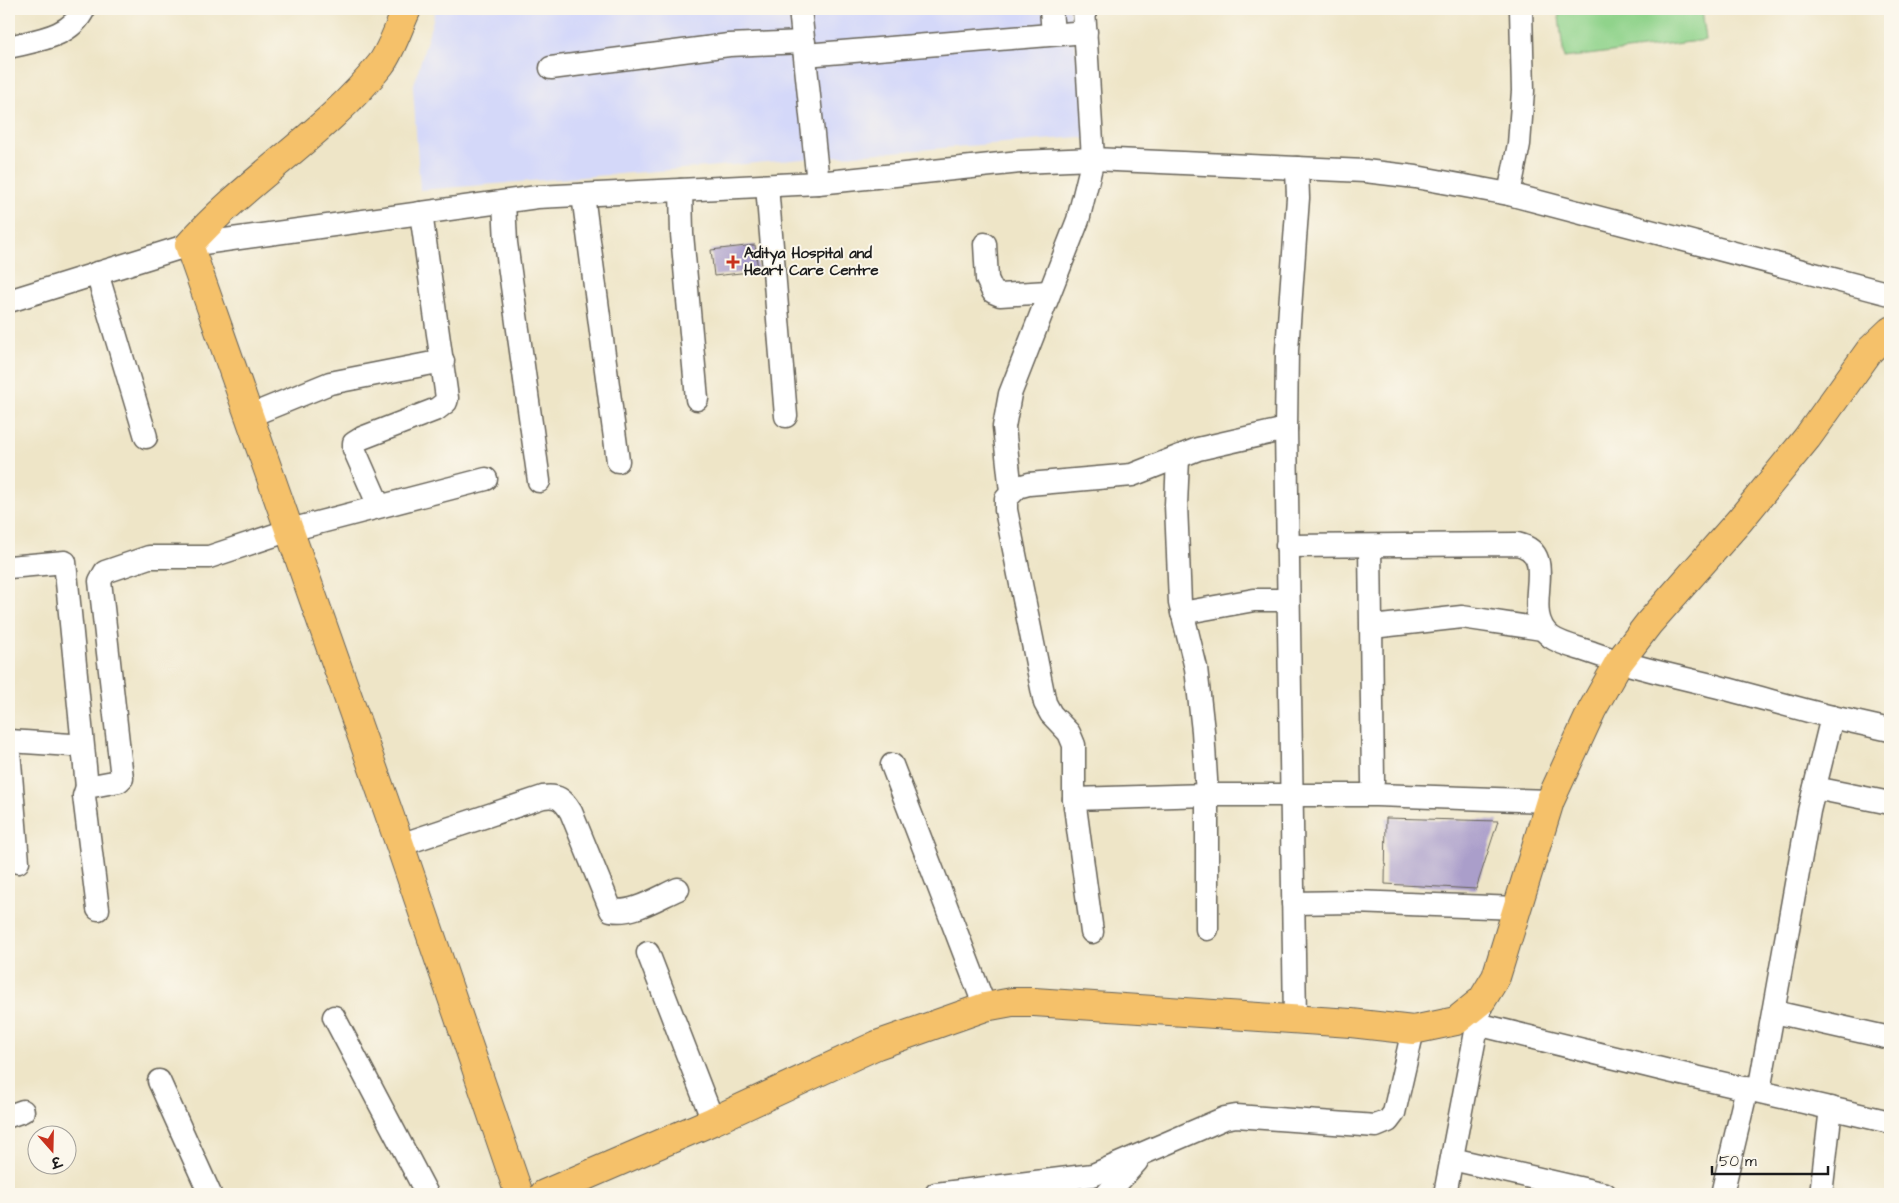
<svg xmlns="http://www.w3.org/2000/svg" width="1899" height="1203" viewBox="0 0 1899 1203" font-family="'Architects Daughter','Playpen Sans Deva',sans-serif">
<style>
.built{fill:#d4d8f9}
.green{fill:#90d38b;stroke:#567854}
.building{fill:#aa9eca}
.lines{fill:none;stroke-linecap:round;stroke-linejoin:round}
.minor-casing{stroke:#666258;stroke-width:25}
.major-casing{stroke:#666258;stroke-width:30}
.minor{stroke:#fff;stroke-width:22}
.major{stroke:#f5c16b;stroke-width:28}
.poi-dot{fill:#c8321e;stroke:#fbf7ec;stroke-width:2}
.labels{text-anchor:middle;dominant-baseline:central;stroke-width:4;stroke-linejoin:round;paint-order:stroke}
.poi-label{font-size:15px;font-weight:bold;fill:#1c1c1c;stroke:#fbf7ec;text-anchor:start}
</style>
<rect width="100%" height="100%" fill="#fbf7ec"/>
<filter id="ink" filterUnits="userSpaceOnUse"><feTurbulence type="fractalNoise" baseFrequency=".02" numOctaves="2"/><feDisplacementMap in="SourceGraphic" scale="10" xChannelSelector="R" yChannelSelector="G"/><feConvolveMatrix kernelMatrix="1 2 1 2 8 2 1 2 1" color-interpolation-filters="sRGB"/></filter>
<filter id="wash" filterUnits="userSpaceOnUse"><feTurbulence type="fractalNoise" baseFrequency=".0096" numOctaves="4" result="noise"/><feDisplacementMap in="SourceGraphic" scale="20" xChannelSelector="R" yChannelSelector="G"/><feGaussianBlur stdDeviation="1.12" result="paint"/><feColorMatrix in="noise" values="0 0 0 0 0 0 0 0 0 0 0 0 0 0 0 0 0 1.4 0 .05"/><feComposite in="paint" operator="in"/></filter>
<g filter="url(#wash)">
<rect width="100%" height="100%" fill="#eee5c7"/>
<path class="built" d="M436 9H1069L1091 141 1079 137 420 190 413 88Z"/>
<path class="green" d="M1558 9H1702L1706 40 1564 58Z"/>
<g id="blocks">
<g class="building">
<path d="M755 245 758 271 714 276 711 250Z"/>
<path d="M1386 818 1498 821 1476 889 1385 884Z"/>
</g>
</g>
</g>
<g filter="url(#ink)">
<use href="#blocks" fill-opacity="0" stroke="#666258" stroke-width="1"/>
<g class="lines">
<defs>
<g id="minor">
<path d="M800 9 818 183"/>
<path d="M1051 9 1053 34"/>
<path d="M9 47C36 40 70 38 84 9"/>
<path d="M805 55 1086 32"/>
<path d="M551 68 729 45 804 42"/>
<path d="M767 186 786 416"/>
<path d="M681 190 682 234 697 399"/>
<path d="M1509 194 1519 144 1523 91 1521 9"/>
<path d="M583 195 618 461"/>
<path d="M504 202 506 243 539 481"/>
<path d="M985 244 987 279 993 292 1000 295 1048 292"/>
<path d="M97 273 146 437"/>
<path d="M9 301 189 245 537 197 818 183 1020 162 1093 159 1365 171 1416 177 1509 194 1890 294"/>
<path d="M249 416 330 383 443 361"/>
<path d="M1178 458 1176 505 1180 603 1196 668 1203 731 1207 795V929"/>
<path d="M1011 492 1004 427 1010 394 1078 220 1093 159 1084 9"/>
<path d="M379 506 354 449V443L362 438 437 409 446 402 447 398 421 213"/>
<path d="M1287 546 1517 544C1563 554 1517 611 1551 637 1562 645 1580 648 1593 653 1632 667 1671 675 1711 685 1751 695 1792 707 1832 717L1809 811 1759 1091"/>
<path d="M1370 546 1373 781"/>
<path d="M9 567 65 562 87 787"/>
<path d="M1182 613 1254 600H1288"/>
<path d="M1372 627 1462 617 1542 629"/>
<path d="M1832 717 1890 730"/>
<path d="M9 741 71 745"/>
<path d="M9 750 18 862"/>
<path d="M892 765 985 1007"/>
<path d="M1815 788 1890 803"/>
<path d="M1074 799 1207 795H1376L1550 801"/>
<path d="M400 845 543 797C558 795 563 799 571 812L611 910C632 915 659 897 678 889"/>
<path d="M1293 903 1353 902 1518 908"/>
<path d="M98 909 84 796 87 787 119 781 122 778 100 581 105 572 149 557H209L290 530 486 479"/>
<path d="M1092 932 1074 799V745L1069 733 1051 714 1045 703 1006 510V499L1018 487 1029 484 1132 475 1198 449 1286 429"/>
<path d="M648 953 713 1121"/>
<path d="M1774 1012 1890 1038"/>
<path d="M334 1017 427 1194"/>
<path d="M1295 1020 1286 429 1287 350 1298 198 1297 168"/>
<path d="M1477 1024 1669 1071 1890 1122"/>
<path d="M159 1081 210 1194"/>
<path d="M9 1116 23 1111"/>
<path d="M1452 1159 1605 1194"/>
<path d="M936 1194 1093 1175 1225 1118 1236 1116 1376 1126 1388 1121 1394 1113 1413 1030"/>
<path d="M1107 1194 1137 1161"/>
<path d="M1445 1194 1480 1011"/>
<path d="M1722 1194 1747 1088"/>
<path d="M1821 1194 1831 1108"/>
</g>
<g id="major">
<path d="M407 9C399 26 392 49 381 64 326 134 247 179 189 245L400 845 519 1194"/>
<path d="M544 1194 713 1121 877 1045 985 1007 1012 1002H1034L1351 1023 1413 1030 1456 1021 1482 1000 1496 977 1550 801 1592 710 1619 662 1649 623 1740 520 1807 438 1870 350 1890 331"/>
</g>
</defs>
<use href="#minor" class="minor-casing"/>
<use href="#major" class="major-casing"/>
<use href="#minor" class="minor"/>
<use href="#major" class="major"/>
</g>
</g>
<path class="poi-dot" d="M730.5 254.5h5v5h5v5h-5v5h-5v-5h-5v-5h5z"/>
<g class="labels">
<g class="poi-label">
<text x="744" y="253">Aditya Hospital and<tspan x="744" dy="17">Heart Care Centre</tspan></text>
</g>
</g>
<rect width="1899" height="1203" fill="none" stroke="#fbf7ec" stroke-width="30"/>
<g transform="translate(52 1150) rotate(160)"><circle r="24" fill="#fbf7ec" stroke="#a29f99"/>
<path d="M0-4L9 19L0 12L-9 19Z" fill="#c8321e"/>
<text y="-8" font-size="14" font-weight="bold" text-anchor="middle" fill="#1c1c1c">उ</text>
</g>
<path d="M1712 1166v8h116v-8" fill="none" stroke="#1c1c1c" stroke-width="2.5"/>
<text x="1719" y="1166" font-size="15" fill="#1c1c1c" stroke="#fbf7ec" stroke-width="4" paint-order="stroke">50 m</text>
</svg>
